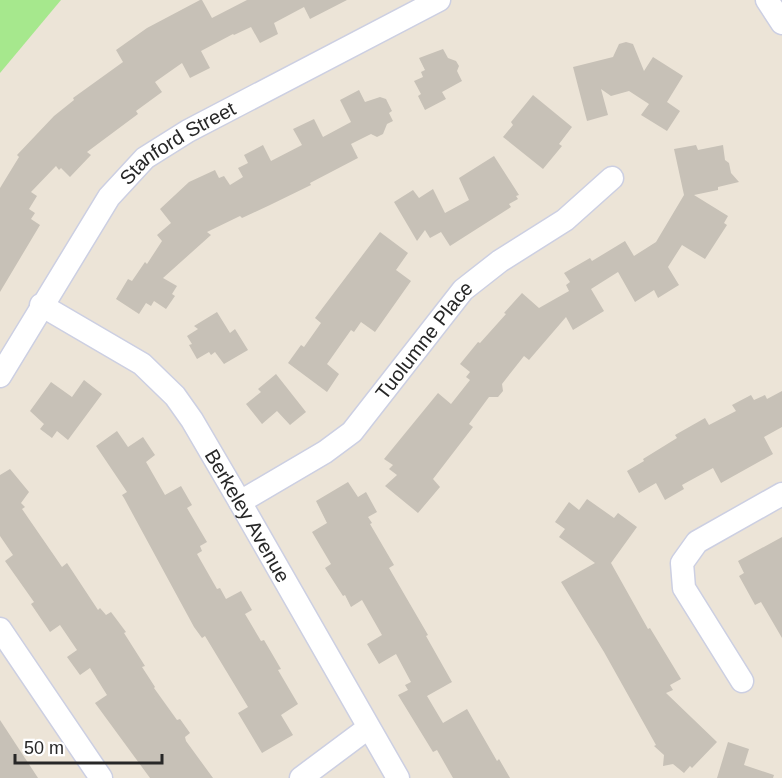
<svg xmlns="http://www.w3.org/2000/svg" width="782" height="778" viewBox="0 0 782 778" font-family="Helvetica,sans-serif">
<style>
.green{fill:#a6e88d}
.building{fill:#c7c1b7}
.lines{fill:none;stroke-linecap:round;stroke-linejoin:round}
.minor-casing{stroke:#cccfe2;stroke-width:25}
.minor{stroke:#fff;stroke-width:22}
.labels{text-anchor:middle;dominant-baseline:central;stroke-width:4.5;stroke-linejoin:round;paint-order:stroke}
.street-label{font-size:20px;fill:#272727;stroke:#fff}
</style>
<rect width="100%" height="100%" fill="#ece4d7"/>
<path class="green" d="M0 0H61L0 73Z"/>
<g class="building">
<path d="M200 0H202L212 18 247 0H347L310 19 304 7 274 23 278 34 260 43 251 27 234 35 233 34 201 51 210 68 190 78 182 63 155 82 162 92 136 111 138 114 87 152 91 155 70 177 61 168 59 170 56 166 31 192 37 196 29 209 35 213 31 219 40 225 0 292V188L19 157 17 155 54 116 74 100 73 98 123 62 116 50 147 28Z"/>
<path d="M626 42 633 44 644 71 653 57 683 76 667 102 680 111 667 131 641 115 649 104 629 91 611 96 601 89 608 115 587 121 573 67 613 57 619 44Z"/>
<path d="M443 49 448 58 456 61 459 66 457 71 462 81 442 92 446 99 425 110 418 96 421 94 414 81 423 77 421 72 425 70 419 58Z"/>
<path d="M359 90 365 102 380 97 386 99 392 111 389 113 393 121 387 124 383 134 377 137 371 134 351 144 358 158 356 159 310 183 311 185 270 205 242 218 240 216 207 232 211 235 163 278 177 286 172 294 175 296 166 309 154 301 151 306 146 303 139 314 116 299 128 279 132 281 145 262 147 264 162 241 157 235 171 223 160 209 189 182 215 170 219 178 224 176 230 185 243 177 238 168 248 163 244 155 263 145 271 161 302 145 293 129 314 119 323 137 351 122 340 100Z"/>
<path d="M533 95 572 127 559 144 562 146 543 169 503 137 513 125 511 122Z"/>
<path d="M696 145 698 150 723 145 725 160 729 163 731 173 739 182 718 187V190L694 195 728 216 724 223 727 225 705 259 682 245 668 267 679 285 658 298 654 290 635 302 618 272 591 289 604 311 573 330 566 317 529 360 524 356 502 384 503 391 498 397H489L469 424 473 427 433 479 440 487 418 513 385 486 397 475 389 469 393 465 384 459 438 393 451 404 470 380 466 377 470 372 460 364 478 342 480 343 506 314 504 313 522 293 539 308 569 291 566 285 570 282 564 273 590 258 592 261 625 241 634 256 656 242 684 195 674 149Z"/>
<path d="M494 156 519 195 516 196 518 199 509 204 511 207 450 246 441 232 430 238 425 230 417 241 394 202 413 190 419 198 433 189 445 213 469 200 459 178Z"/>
<path d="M380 232 408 253 396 270 411 281 375 332 361 322 354 332 351 330 327 364 339 374 327 392 288 363 301 345 304 347 321 323 315 318Z"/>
<path d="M217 312 230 333 235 329 248 350 224 364 215 352 211 355 209 352 197 359 189 345 192 344 187 336 198 329 194 326Z"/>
<path d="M276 374 306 412 290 425 277 411 262 424 246 404 261 392 258 389Z"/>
<path d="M84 380 102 394 68 440 57 431 52 438 40 429 44 424 30 411 51 382 72 397Z"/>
<path d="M782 391V427L764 437 773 454 721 483 713 468 682 485 684 489 665 500 656 483 639 493 627 471 644 461 643 459 677 438 675 435 705 418 709 425 736 411 732 405 751 395 754 400 765 395 767 399Z"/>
<path d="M117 431 128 447 143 437 155 455 146 462 165 495 181 486 192 505 187 508 207 542 200 546 202 551 197 554 217 589 220 588 226 599 241 591 252 610 245 614 261 641 264 640 281 669 278 670 298 704 281 715 293 735 262 753 238 713 248 707 205 636 202 638 194 627 124 498 122 495 127 492 96 446Z"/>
<path d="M10 469 29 492 21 503 25 507 22 509 62 567 67 563 98 610 100 608 106 615 111 612 126 632 124 633 145 666 142 667 155 687 154 688 177 720 180 719 190 733 185 737 186 741 213 778H150L95 703 107 695 90 668 80 675 67 657 77 650 60 625 50 632 31 604 34 602 5 561 13 555 0 536V475Z"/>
<path d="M348 482 358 497 366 492 377 512 368 517 372 523 370 524 394 565 389 568 428 635 426 636 452 682 427 696 443 723 467 709 497 761 499 759 510 778H453L437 750 433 752 398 695 408 690 405 685 411 682 396 654 379 664 367 644 382 635 362 600 351 607 345 595 343 596 325 568 331 564 312 532 327 523 316 501Z"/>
<path d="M587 499 614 518 618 513 637 527 611 563 648 629 650 628 681 679 670 685 673 690 666 693 717 742 692 768 690 766 684 773 673 764 663 766 664 755 654 746 656 745 604 652 561 582 595 563 559 537 565 529 555 522 569 502 579 510Z"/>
<path d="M782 537V638L761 602 755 605 739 576 744 573 738 561Z"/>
<path d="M0 720 38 778H0Z"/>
<path d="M728 742 749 749 744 765 774 775 773 778H717Z"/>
</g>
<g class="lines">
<defs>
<g id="minor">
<path d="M767 0 782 23"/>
<path id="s1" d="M41 305 142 364 175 396 192 420 240 502 398 778"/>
<path id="s2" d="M0 376 109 197 145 158 188 131 439 0"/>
<path id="s3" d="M240 502 325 452 352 432 463 290 500 261 565 220 612 178"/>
<path d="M0 629 101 778"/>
<path d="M742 681 684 588 682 563 697 542 782 494"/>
<path d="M301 778 368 728"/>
</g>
</defs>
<use href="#minor" class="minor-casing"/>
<use href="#minor" class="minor"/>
</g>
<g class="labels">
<g class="street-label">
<text stroke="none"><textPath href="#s2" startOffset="298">Stanford Street</textPath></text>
<text stroke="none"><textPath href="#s3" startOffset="249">Tuolumne Place</textPath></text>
<text stroke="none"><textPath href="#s1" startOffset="303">Berkeley Avenue</textPath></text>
</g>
</g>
<path d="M15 754v9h147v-9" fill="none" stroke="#272727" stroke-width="3"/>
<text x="24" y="754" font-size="18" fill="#272727" stroke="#ffffff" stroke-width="4.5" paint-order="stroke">50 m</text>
</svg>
